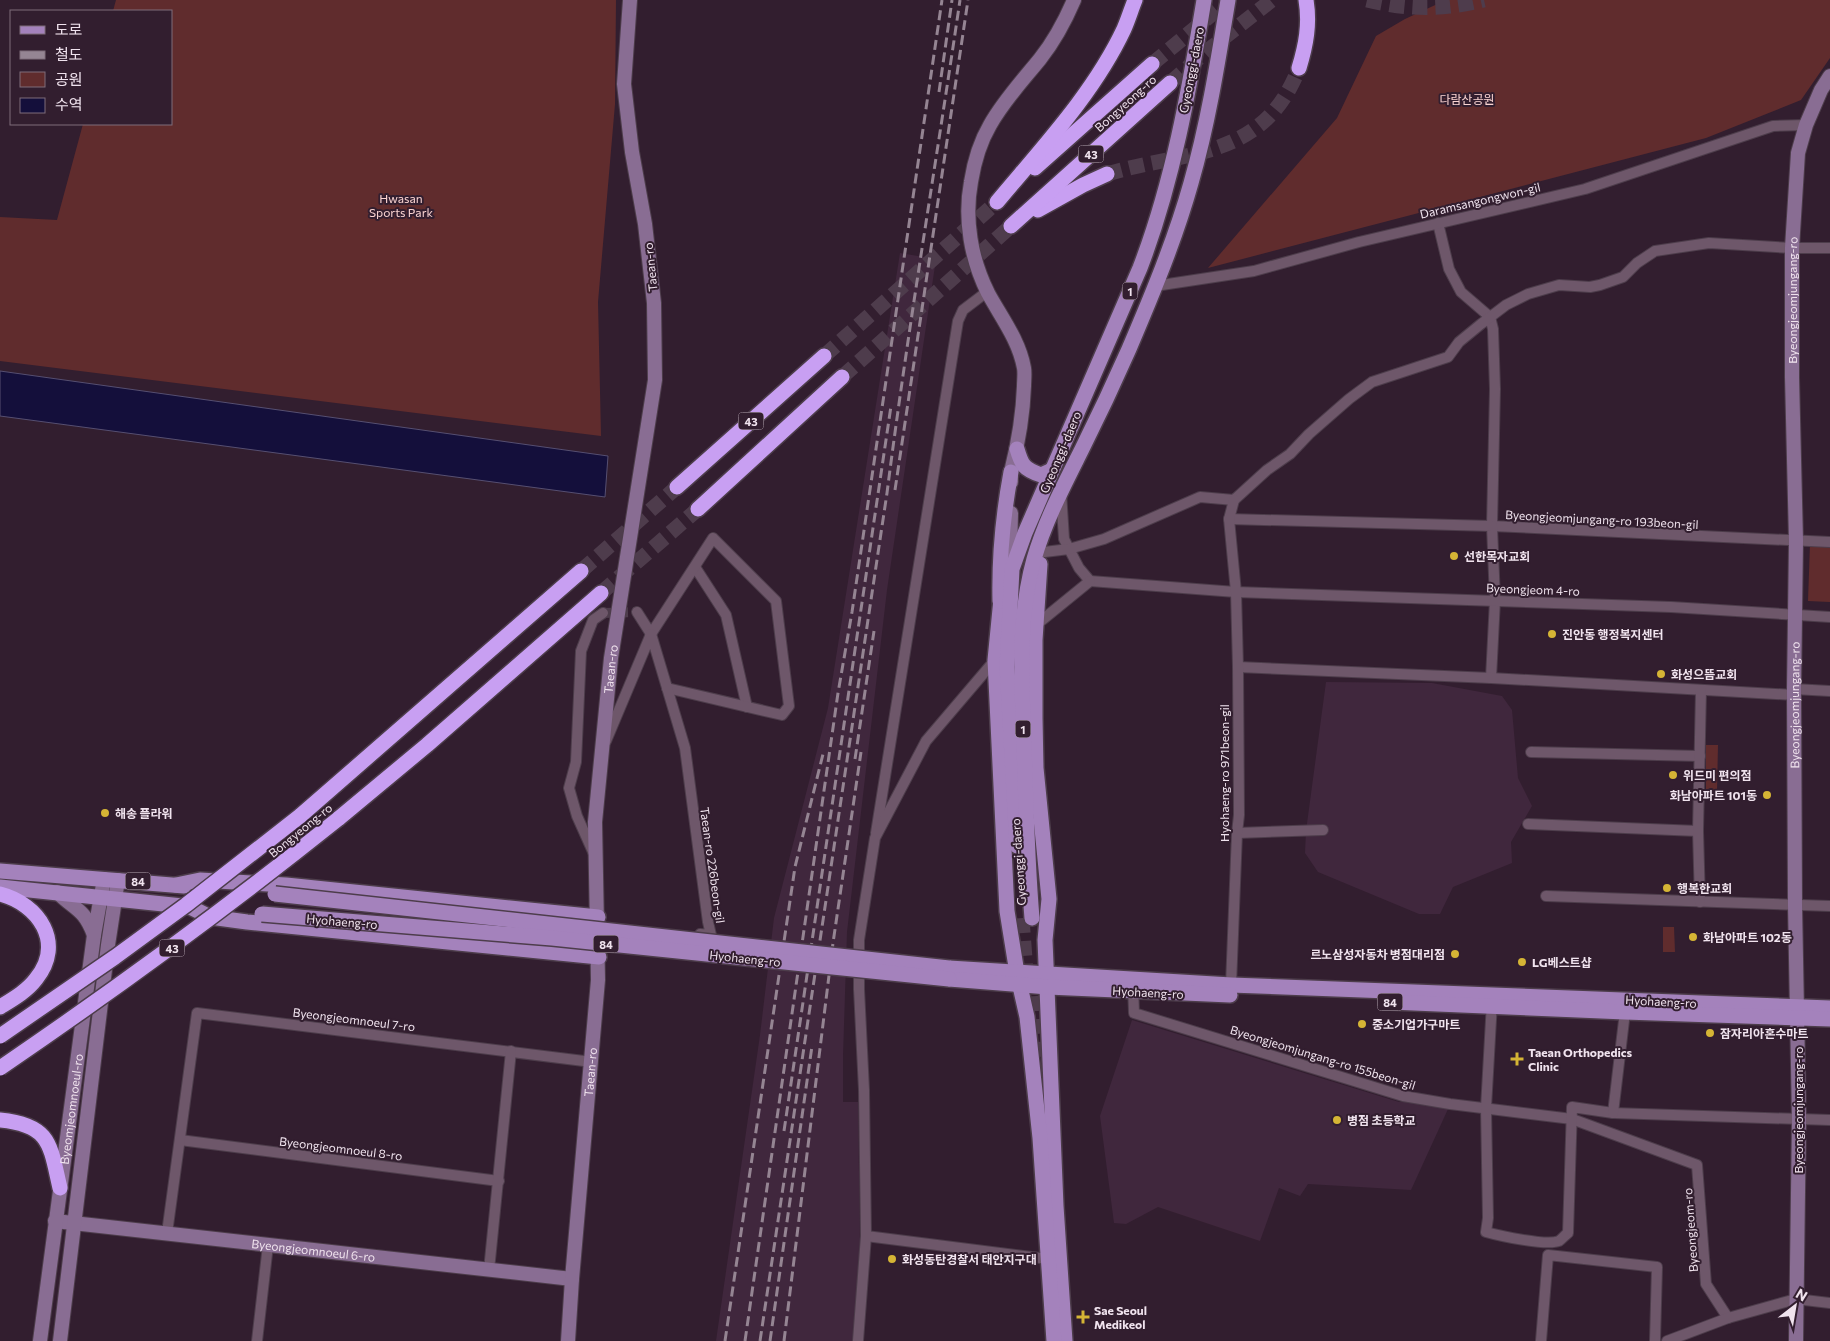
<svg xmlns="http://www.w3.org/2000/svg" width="1830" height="1341" viewBox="0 0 1830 1341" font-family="Commissioner,'Noto Sans KR',sans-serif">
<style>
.built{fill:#40273d}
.green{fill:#602c2d}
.water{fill:#140f3b;stroke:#564f71}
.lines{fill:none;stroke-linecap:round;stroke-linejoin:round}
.street-tunnel{stroke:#4e3c4c;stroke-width:10;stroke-dasharray:10 5;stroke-linecap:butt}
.primary-tunnel{stroke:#4e3c4c;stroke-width:15;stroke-dasharray:15 8;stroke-linecap:butt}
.highway-tunnel{stroke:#4e3c4c;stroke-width:15;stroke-dasharray:15 8;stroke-linecap:butt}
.street-casing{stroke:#4d3d4b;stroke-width:12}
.secondary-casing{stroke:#4d3d4b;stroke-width:16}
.primary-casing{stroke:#4d3d4b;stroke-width:18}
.highway-casing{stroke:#4d3d4b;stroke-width:18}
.street{stroke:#6e576a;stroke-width:10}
.secondary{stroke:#896d93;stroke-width:14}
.primary{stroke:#a482bc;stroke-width:15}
.highway{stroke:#c89ff2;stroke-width:15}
.rail{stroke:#958593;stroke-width:3;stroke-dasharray:10 5;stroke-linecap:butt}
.primary-bridge-casing{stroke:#4d3d4b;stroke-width:18;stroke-linecap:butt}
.highway-bridge-casing{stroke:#4d3d4b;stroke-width:18;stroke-linecap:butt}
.primary-bridge{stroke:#a482bc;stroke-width:15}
.highway-bridge{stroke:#c89ff2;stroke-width:15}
.poi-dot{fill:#d5b535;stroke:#321e2f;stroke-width:2}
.labels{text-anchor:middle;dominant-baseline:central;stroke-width:4;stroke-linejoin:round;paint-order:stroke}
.shield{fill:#321e2f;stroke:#b7a8b5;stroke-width:1}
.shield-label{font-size:11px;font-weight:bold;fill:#f0e3ee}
.street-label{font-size:12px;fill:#f0e3ee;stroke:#321e2f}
.park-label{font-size:12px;fill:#fbd4d2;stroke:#321e2f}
.poi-label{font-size:12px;font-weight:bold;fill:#f0e3ee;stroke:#321e2f;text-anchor:start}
</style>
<rect width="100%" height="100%" fill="#321e2f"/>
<g class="built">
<path d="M900 253 936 259 887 590 847 932 843 1056V1102H858L860 1240 854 1341H716L760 1035 774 918 828 708Z"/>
<path d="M1326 682 1432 683 1502 696 1512 710 1518 778 1532 806 1511 842 1512 863 1453 887 1440 914H1419L1318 872 1305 853 1306 831Z"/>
<path d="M1132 1020 1399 1102 1426 1101 1448 1109 1411 1190 1308 1184 1300 1196 1279 1188 1260 1241 1158 1207 1126 1224 1114 1223 1100 1116Z"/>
</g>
<g class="green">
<path d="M116 0H616L615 104 598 302 601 436 0 361V217L57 220 83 124H171V11H113Z"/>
<path d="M1446 0H1830V58L1801 100 1706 138 1208 268 1337 118 1376 36 1405 19Z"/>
<path d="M1810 544 1830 545V602L1808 601Z"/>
<path d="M1706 745H1718L1717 791 1706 790Z"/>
<path d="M1663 927H1674L1675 952H1663Z"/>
</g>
<path class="water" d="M0 371 608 456 605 497 0 416Z"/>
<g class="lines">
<path class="street-tunnel" d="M603 613 637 612"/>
<g class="primary-tunnel">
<path d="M1367 0C1410 10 1441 10 1484 0"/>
<path d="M1022 918 1027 986"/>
<path d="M1035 973 1045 1120"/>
</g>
<g class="highway-tunnel">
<path d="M1152 64 1229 0"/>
<path d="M1170 83 1207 51 1272 0"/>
<path d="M1107 174C1186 150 1263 161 1299 68"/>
<path d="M824 356 997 202"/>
<path d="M842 377 1011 226"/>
<path d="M581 571 677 487"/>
<path d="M601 593 698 509"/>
</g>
<defs>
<g id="street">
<path d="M1438 223 1449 269 1461 292 1490 317 1493 329 1495 389 1492 526 1830 542"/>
<path d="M1155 286 1254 271 1359 242 1585 189 1773 126 1806 125"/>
<path d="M1061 492 1064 539 1079 568 1090 581"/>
<path d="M1229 519 1492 526 1495 600 1491 678"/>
<path d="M1036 553 1069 549 1104 539 1200 497 1234 500 1267 470 1290 454 1309 434 1349 399 1372 382 1448 357 1459 342 1481 324 1506 305 1528 294 1559 285 1590 287 1600 285 1623 277 1637 263 1655 251 1709 243 1792 248H1830"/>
<path d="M695 567 726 615 747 707"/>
<path d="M1090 581 1236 592 1671 607 1830 617"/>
<path d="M637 612 651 634 713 538 776 601 789 706 782 715 667 688"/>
<path d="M1036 625 1090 581"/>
<path d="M1238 667 1491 678 1794 695"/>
<path d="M1794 689 1830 691"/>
<path d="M606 741 651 634 685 748 708 922 711 935 700 934"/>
<path d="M1531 752 1700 756"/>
<path d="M1528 824 1698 831"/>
<path d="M876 833 958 321 963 310 988 291"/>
<path d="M1237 833 1323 830"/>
<path d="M594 854 577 816 569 788 576 762 581 651 593 620 603 613"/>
<path d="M1546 896 1830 906"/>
<path d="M1700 902 1698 831 1701 690"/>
<path d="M1231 985 1237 833 1239 815 1238 667 1236 592 1229 519 1234 500"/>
<path d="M1133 986 1134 1013 1403 1096 1450 1104 1572 1119 1697 1165 1706 1284 1728 1318"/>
<path d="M1492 1002 1486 1108 1488 1218 1486 1232C1500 1236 1547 1246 1559 1241 1562 1239 1565 1235 1568 1233L1572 1107 1613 1113 1830 1120"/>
<path d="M1613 1113 1625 1012"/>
<path d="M180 1140 499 1181"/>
<path d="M167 1233 197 1013 592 1062"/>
<path d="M866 1236 1048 1259"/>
<path d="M489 1270 511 1051"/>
<path d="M257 1341 268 1245"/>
<path d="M858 1341 866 1236 864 1090 859 989V940L875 838 926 741 995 660"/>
<path d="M1541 1341 1548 1255 1657 1267 1655 1341"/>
<path d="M1667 1341 1728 1318 1796 1299 1830 1303"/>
</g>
<g id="secondary">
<path d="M1011 482V472C1018 444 1023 416 1024 386 1024 381 1025 373 1024 368 1019 340 1001 317 988 293 971 259 964 219 971 182 974 163 980 142 990 125 1004 100 1023 80 1040 59 1055 40 1065 21 1074 0"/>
<path d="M1011 513 1010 555 1012 569"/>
<path d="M57 892C75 910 84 908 94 935"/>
<path id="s1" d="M55 1221 572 1279"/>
<path id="s2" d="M40 1341 94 935 104 879"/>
<path d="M60 1341 108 945 118 880"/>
<path id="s3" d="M568 1341 572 1279 598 980 595 822 611 658 655 380 654 303 645 224 632 152 624 84 630 0"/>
<path id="s4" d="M1796 1341 1799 1119 1795 905 1794 689 1796 541 1792 377V248L1798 153 1806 125 1821 90 1830 76"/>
</g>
<g id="primary">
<path d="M1017 449C1022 466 1024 469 1041 475L1052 470"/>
<path d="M1040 564 1035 640V718L1036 768 1049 899 1045 940 1056 1206 1065 1341"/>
<path d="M1001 599 995 660 1007 911 1017 973 1027 1017 1040 1138 1054 1341"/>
<path d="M1000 601C999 557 1003 515 1011 472"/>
<path d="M1017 846 1007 667 1012 569 1025 533 1140 268C1173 182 1189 91 1204 0"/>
<path d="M0 871 184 886"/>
<path d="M176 885 200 880 286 885 598 917"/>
<path d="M0 887 192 907"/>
<path d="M188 906 210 917 247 922 599 957"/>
<path d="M1032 918C1027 860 1026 803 1024 745 1022 683 1017 620 1034 559 1045 521 1064 485 1082 449 1098 417 1114 383 1129 349 1152 295 1175 240 1191 183 1208 124 1218 61 1228 0"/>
<path d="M949 968 1231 985 1830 1008"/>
<path d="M949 979 1048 987 1230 995"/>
<path d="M1390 1002 1625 1012 1830 1019"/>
</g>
<g id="highway">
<path d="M1299 68C1306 45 1310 24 1306 0"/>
<path d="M1035 168 1152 64"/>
<path d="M997 202C1042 148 1094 93 1124 29 1128 20 1131 10 1135 0"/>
<path d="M1038 210 1083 185 1107 174"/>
<path d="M1011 226 1170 83"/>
<path d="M677 487 824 356"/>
<path d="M698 509 842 377"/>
<path d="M300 816 581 571"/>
<path d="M338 819 427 745 601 593"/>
<path d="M0 894C39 904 65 943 36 979 27 991 13 999 0 1007"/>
<path d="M0 1120C51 1125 50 1145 60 1188"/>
</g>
</defs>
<use href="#street" class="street-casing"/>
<use href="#secondary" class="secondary-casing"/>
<use href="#primary" class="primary-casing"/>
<use href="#highway" class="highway-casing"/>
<use href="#street" class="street"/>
<use href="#secondary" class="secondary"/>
<use href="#primary" class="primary"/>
<use href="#highway" class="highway"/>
<g class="rail">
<path d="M939 92 952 0"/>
<path d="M895 490 968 0"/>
<path d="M855 759 874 631"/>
<path d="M784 1131 891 406"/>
<path d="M725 1341 795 867 823 754"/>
<path d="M745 1341 838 693 852 612 942 0"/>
<path d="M760 1341 887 493C908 328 936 164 960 0"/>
<path d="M770 1341 812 1046"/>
<path d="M784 1341 833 943 861 752"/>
</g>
<defs>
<g id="primary-bridge">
<path d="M275 894 949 968"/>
<path d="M262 914 552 938 949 979"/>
</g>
<g id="highway-bridge">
<path d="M0 1036 115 957 186 905 300 816"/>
<path d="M0 1068C116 989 228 907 338 819"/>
</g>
</defs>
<use href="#primary-bridge" class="primary-bridge-casing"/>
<use href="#highway-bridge" class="highway-bridge-casing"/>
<use href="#primary-bridge" class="primary-bridge"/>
<use href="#highway-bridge" class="highway-bridge"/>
</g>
<g class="poi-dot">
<circle cx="1454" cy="556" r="5"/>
<circle cx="1552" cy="634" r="5"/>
<circle cx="1661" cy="674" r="5"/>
<circle cx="1673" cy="775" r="5"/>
<circle cx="1767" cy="795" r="5"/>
<circle cx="105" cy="813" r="5"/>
<circle cx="1667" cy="888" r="5"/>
<circle cx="1693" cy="937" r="5"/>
<circle cx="1455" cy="954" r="5"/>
<circle cx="1522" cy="962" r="5"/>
<circle cx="1362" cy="1024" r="5"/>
<circle cx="1710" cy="1033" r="5"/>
<path d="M1514.5 1051.5h5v5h5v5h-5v5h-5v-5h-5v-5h5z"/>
<circle cx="1337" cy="1120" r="5"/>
<circle cx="892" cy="1259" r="5"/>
<path d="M1080.5 1309.5h5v5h5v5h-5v5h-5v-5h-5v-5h5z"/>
</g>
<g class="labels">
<g class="shield">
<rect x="1078.5" y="145.5" width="25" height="17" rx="4"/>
<rect x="1122.5" y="282.5" width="15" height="17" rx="4"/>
<rect x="738.5" y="412.5" width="25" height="17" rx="4"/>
<rect x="1015.5" y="720.5" width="15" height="17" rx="4"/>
<rect x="125.5" y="872.5" width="25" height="17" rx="4"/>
<rect x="593.5" y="935.5" width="25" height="17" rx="4"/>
<rect x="159.5" y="939.5" width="25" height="17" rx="4"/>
<rect x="1377.5" y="993.5" width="25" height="17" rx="4"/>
</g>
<g class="shield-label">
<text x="1091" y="154">43</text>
<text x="1130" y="291">1</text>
<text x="751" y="421">43</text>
<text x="1023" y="729">1</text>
<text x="138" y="881">84</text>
<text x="606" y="944">84</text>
<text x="172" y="948">43</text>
<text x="1390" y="1002">84</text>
</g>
<g class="street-label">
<text transform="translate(1191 70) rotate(-79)">Gyeonggi-daero</text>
<text transform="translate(1125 103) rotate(-42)">Bongyeong-ro</text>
<text transform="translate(1480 200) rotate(-13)">Daramsangongwon-gil</text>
<text transform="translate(650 267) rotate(-96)">Taean-ro</text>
<text stroke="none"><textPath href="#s4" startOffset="1041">Byeongjeomjungang-ro</textPath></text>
<text transform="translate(1060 452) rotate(-67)">Gyeonggi-daero</text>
<text transform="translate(1602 519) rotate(3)">Byeongjeomjungang-ro 193beon-gil</text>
<text transform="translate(1533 589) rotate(2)">Byeongjeom 4-ro</text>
<text stroke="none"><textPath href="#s3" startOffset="674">Taean-ro</textPath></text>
<text stroke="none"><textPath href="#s4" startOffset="636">Byeongjeomjungang-ro</textPath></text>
<text transform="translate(1224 773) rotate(-90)">Hyohaeng-ro 971beon-gil</text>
<text transform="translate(300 830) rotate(-39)">Bongyeong-ro</text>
<text transform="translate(1018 862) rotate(-94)">Gyeonggi-daero</text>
<text transform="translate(713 865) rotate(82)">Taean-ro 226beon-gil</text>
<text transform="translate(342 921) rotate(5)">Hyohaeng-ro</text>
<text transform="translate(745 958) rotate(6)">Hyohaeng-ro</text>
<text transform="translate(1148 992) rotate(3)">Hyohaeng-ro</text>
<text transform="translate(1661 1001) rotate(3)">Hyohaeng-ro</text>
<text transform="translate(354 1019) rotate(7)">Byeongjeomnoeul 7-ro</text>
<text transform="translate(1323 1057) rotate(17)">Byeongjeomjungang-ro 155beon-gil</text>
<text stroke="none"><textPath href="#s3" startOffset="270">Taean-ro</textPath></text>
<text stroke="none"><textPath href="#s2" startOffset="234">Byeomjeomnoeul-ro</textPath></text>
<text transform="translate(1798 1110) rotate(-90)">Byeongjeomjungang-ro</text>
<text transform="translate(341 1148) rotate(7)">Byeongjeomnoeul 8-ro</text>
<text transform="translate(1690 1230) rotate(-94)">Byeongjeom-ro</text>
<text stroke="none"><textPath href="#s1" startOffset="260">Byeongjeomnoeul 6-ro</textPath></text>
</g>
<g class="park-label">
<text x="1467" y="99">다람산공원</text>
<text x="401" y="198">Hwasan<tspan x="401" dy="14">Sports Park</tspan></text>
</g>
<g class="poi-label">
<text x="1464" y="556">선한목자교회</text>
<text x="1562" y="634">진안동 행정복지센터</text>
<text x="1671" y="674">화성으뜸교회</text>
<text x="1683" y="775">위드미 편의점</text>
<text x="1757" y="795" text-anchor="end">화남아파트 101동</text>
<text x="115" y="813">해송 플라워</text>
<text x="1677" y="888">행복한교회</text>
<text x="1703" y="937">화남아파트 102동</text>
<text x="1445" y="954" text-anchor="end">르노삼성자동차 병점대리점</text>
<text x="1532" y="962">LG베스트샵</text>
<text x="1372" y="1024">중소기업가구마트</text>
<text x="1720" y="1033">잠자리아혼수마트</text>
<text x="1528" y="1052">Taean Orthopedics<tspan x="1528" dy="14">Clinic</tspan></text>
<text x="1347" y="1120">병점 초등학교</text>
<text x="902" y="1259">화성동탄경찰서 태안지구대</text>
<text x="1094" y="1310">Sae Seoul<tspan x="1094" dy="14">Medikeol</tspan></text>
</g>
</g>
<rect x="10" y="10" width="162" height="115" fill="#321e2f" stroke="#7e6d7b"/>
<rect x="20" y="26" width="25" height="8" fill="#a482bc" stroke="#7e6d7b"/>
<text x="55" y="35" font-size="15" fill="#f0e3ee">도로</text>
<rect x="20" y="51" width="25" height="8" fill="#958593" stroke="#7e6d7b"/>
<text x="55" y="60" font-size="15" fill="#f0e3ee">철도</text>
<rect x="20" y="72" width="25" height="15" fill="#602c2d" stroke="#7e6d7b"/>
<text x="55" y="85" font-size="15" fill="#f0e3ee">공원</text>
<rect x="20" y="98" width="25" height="15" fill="#140f3b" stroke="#7e6d7b"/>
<text x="55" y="110" font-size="15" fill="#f0e3ee">수역</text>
<g transform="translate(1795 1306) rotate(31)" stroke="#321e2f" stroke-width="4" paint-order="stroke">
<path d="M0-4L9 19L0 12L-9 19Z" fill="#f0e3ee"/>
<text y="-8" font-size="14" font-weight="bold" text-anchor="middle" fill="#f0e3ee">N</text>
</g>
</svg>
